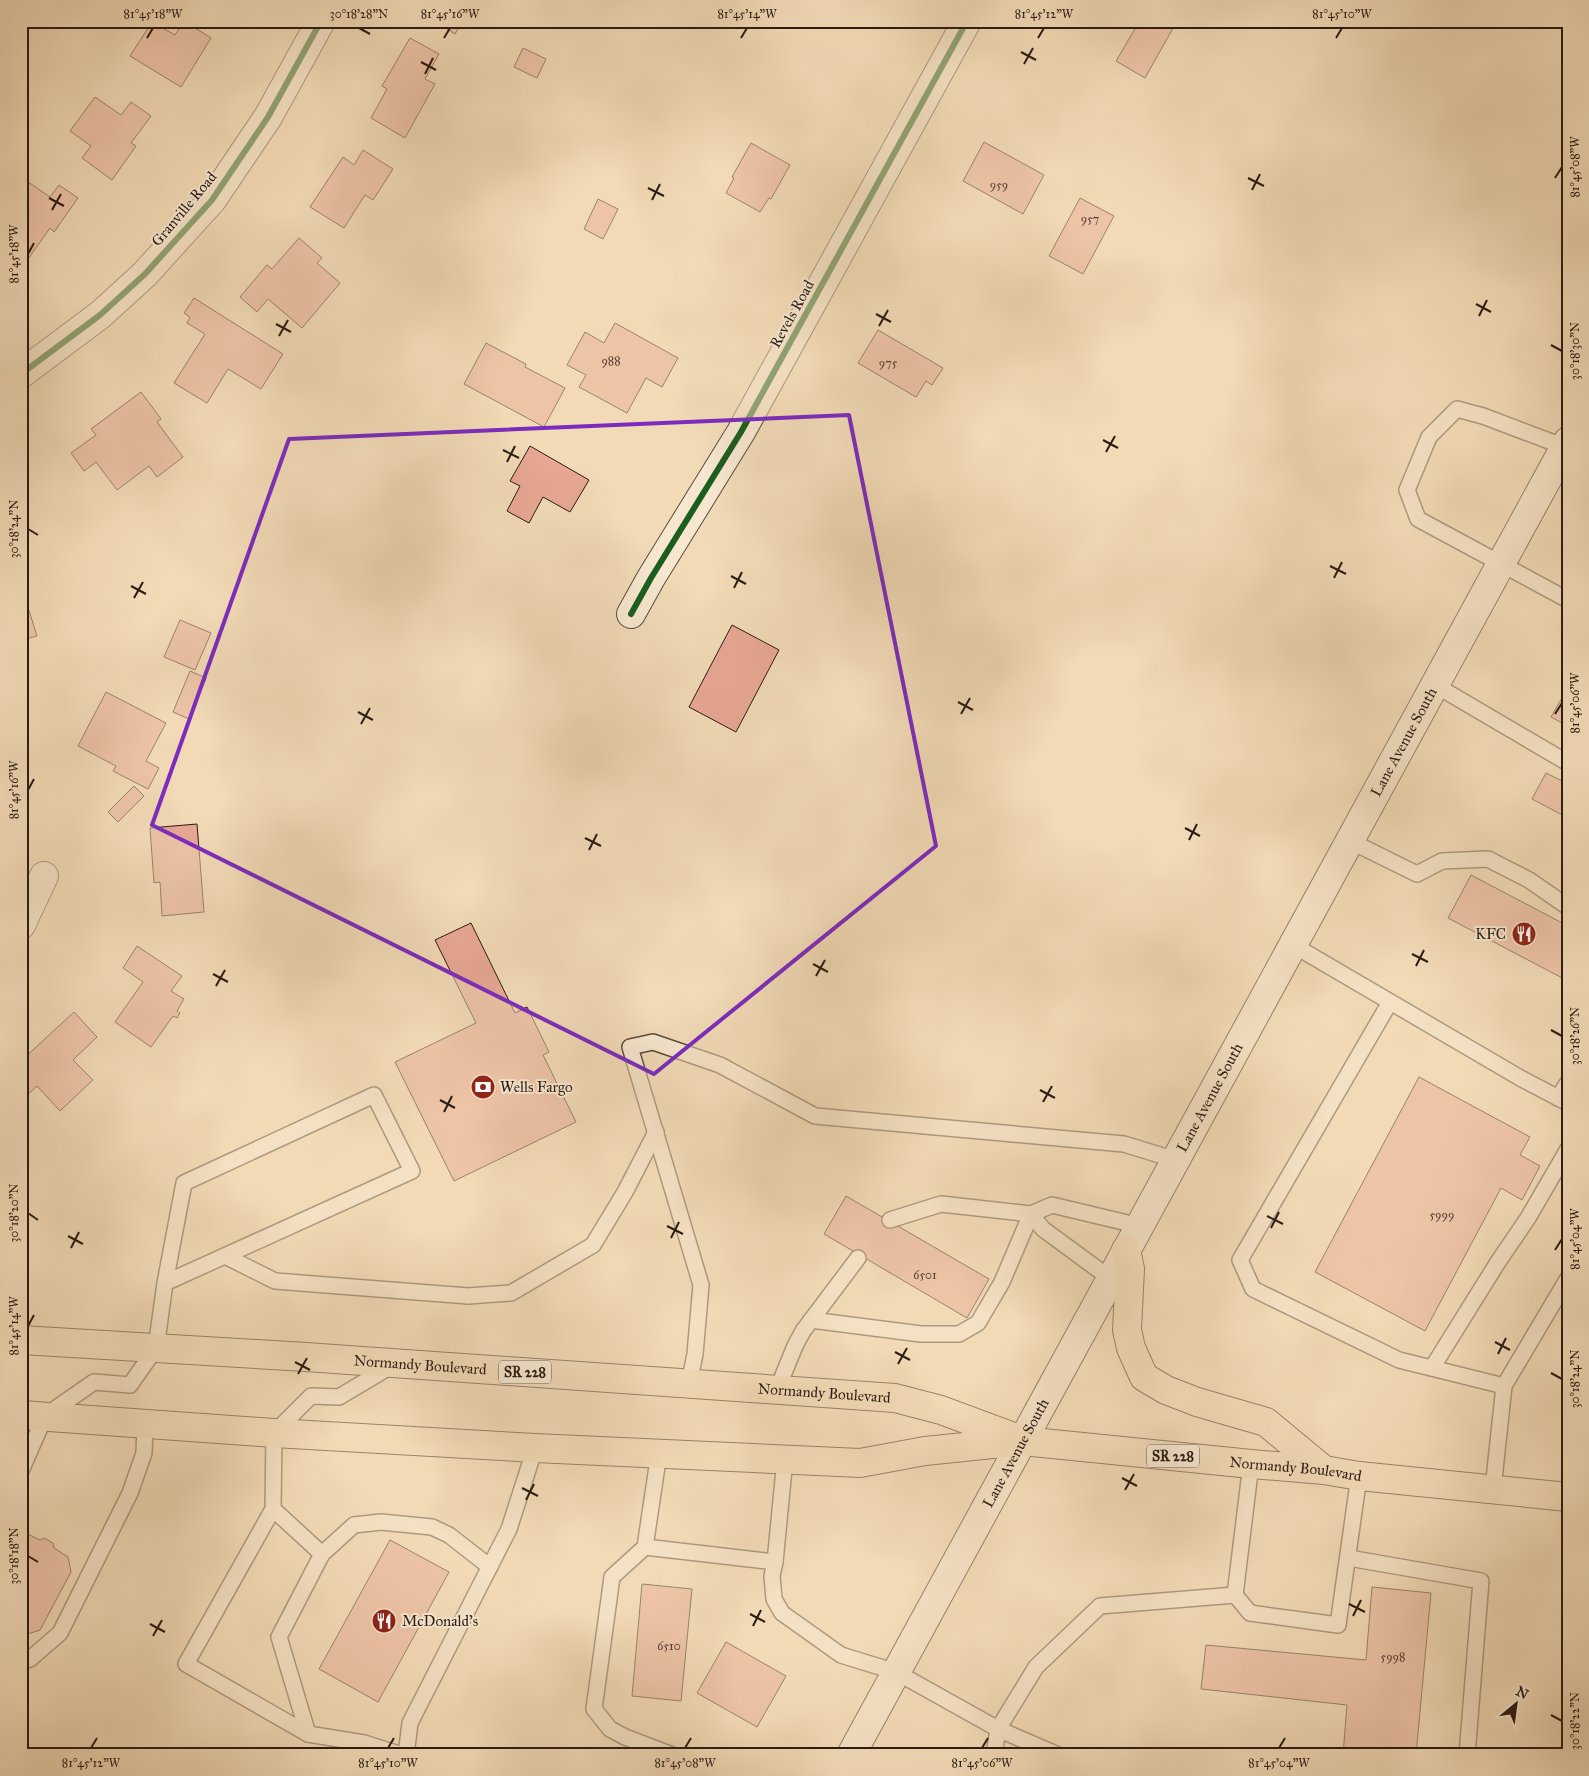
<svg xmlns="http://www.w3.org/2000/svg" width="1589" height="1776" viewBox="0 0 1589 1776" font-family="'IM FELL Great Primer',serif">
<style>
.building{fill:#e8a894;stroke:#291b14}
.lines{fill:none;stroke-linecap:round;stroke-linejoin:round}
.service-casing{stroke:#5b4b3d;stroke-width:18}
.minor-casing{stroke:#5b4b3d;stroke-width:30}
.secondary-casing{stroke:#291b14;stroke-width:30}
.primary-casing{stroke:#291b14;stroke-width:30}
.service{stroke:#f7e7d0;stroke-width:15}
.minor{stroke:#f7e7d0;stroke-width:28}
.secondary{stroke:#f7e7d0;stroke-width:28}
.primary{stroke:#f2dab7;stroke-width:28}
.cycleway-casing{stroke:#f7e7d0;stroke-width:9}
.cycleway{stroke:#1b5e20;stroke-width:6}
.marked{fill:none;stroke:#7b2cbf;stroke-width:4;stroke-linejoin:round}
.ticks{fill:none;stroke:#291b14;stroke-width:2}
.labels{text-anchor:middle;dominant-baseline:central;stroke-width:4;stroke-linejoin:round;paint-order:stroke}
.number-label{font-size:12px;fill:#593e34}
.shield{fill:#f7e7d0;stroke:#67584c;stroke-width:1}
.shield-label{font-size:14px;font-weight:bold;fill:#291b14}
.street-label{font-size:15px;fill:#291b14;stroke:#f7e7d0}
.poi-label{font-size:15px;fill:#291b14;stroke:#f7e7d0;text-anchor:start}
.neatline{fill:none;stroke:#291b14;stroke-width:2}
.ticks-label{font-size:12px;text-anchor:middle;fill:#291b14}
</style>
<rect width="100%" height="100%" fill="#f2dab7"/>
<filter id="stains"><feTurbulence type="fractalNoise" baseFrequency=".004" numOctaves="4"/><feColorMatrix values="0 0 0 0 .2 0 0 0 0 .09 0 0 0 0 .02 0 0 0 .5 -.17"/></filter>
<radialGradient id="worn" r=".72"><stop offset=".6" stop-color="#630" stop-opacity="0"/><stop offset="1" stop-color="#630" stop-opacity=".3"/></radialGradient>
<g class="building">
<path d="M184 21 211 38 181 87 130 56 152 22 175 35Z"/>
<path d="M434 21H463L455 34Z"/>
<path d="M1126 21H1177L1145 78 1116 61 1136 27Z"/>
<path d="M410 38 439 54 425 79 435 84 405 138 371 118 387 89 382 86Z"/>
<path d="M523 48 546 59 537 78 514 67Z"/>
<path d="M95 97 121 115 131 102 151 116 131 143 136 146 112 180 82 158 91 146 70 131Z"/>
<path d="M984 142 1044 175 1023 214 963 181Z"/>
<path d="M751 143 790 165 771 199 769 198 760 212 726 193 734 178 732 177Z"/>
<path d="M363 150 393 169 373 200 365 195 344 228 310 207 343 157 354 165Z"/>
<path d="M21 177 50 197 59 185 78 198 54 232 50 228 26 262 21 259Z"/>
<path d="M1080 198 1114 216 1083 274 1049 256Z"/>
<path d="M598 199 618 209 603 239 584 229Z"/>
<path d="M299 238 322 258 317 263 340 283 302 328 268 299 257 312 240 297 267 265 272 269Z"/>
<path d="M194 298 283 354 261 389 228 369 207 403 174 383 205 334 187 323 190 317 184 313Z"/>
<path d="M615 323 678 358 662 387 646 378 627 413 579 387 586 375 567 365 585 332 604 343Z"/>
<path d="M878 330 943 368 932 385 926 381 916 397 858 363Z"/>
<path d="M486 343 526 364 525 367 565 388 544 427 464 384Z"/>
<path d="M141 392 161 419 157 422 183 457 157 477 149 466 117 490 96 462 84 471 71 453 96 435 91 429Z"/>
<path d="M530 446 589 480 570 512 543 497 529 523 507 511 520 486 510 481Z"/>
<path d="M21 585 37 636 21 640Z"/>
<path d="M180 620 211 633 195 670 164 657Z"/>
<path d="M732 625 779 650 736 732 689 707Z"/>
<path d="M190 671 206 678 189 719 173 712Z"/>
<path d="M1568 687V726L1551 717Z"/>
<path d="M106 692 166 723 146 761 159 768 148 789 113 771 116 766 78 746Z"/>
<path d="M1546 773 1568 784V818L1532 799Z"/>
<path d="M134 786 144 796 118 822 108 812Z"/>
<path d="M197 824 204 912 162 916 160 882 154 883 150 828Z"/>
<path d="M1471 875 1568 926V981L1448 918Z"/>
<path d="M471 923 515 1013 527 1007 549 1052 543 1055 576 1122 454 1181 395 1062 476 1023 435 940Z"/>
<path d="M137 946 182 976 171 991 184 999 177 1011 180 1013 177 1018 173 1016 151 1047 115 1022 143 982 123 968Z"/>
<path d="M74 1012 97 1037 73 1060 93 1080 60 1111 37 1086 25 1097 21 1093V1061Z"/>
<path d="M1419 1077 1530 1137 1520 1155 1540 1166 1522 1200 1501 1188 1425 1331 1315 1272Z"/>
<path d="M846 1196 989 1279 967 1318 824 1234Z"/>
<path d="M21 1531 40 1540 44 1538 53 1543 54 1548 68 1557 71 1572 40 1630 28 1634 21 1630Z"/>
<path d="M390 1540 449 1572 378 1702 319 1669Z"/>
<path d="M642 1584 692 1589 681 1701 632 1696Z"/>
<path d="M1372 1587 1431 1593 1416 1755H1343L1347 1705 1201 1689 1206 1645 1366 1660Z"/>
<path d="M726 1642 786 1676 757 1727 697 1693Z"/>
</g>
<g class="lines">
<defs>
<g id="service">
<path d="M1565 447 1483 416 1457 409 1429 437 1407 490 1418 519 1568 600"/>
<path d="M1435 685 1568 763"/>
<path d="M1350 841 1417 874 1442 861 1488 859 1529 880 1568 907"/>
<path d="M1293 945 1522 1079 1568 1103"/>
<path d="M1390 1002 1240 1260 1253 1289 1399 1360 1504 1386 1493 1489"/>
<path d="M1558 1098 1568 1082"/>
<path d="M225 1256 275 1281 468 1296 511 1293 593 1245 625 1192 656 1132"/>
<path d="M1111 1279 1043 1229 1031 1214 1052 1205 1140 1226"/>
<path d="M811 1320 921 1334H959L978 1323 1002 1282 1031 1214 941 1204 890 1220"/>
<path d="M391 1366 339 1397 311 1396 274 1433 273 1509 186 1664 308 1734 364 1743 402 1755"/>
<path d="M1432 1368 1498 1262 1528 1218 1568 1149"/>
<path d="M689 1384 695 1354 701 1285 630 1047 653 1042 720 1065 815 1116 1124 1144 1176 1160"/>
<path d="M1504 1386 1568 1278"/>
<path d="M777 1390 795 1346 803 1331 858 1258"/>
<path d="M659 1453 645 1547 612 1577 594 1709 610 1729 625 1737 672 1755"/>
<path d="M785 1459 775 1562 772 1576 774 1599 782 1613 841 1655 896 1672 998 1729 1036 1667 1100 1606 1235 1595 1251 1464"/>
<path d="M21 1471 45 1416 94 1382 130 1385 156 1348 165 1283 184 1183 374 1095 412 1171 165 1283"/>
<path d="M273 1509 322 1554"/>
<path d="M645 1547 775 1562"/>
<path d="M1349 1558 1481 1581 1467 1755"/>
<path d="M1235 1595 1250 1613 1338 1625 1359 1476"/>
<path d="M21 1662 30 1659 60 1633 130 1493 144 1453 145 1424"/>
<path d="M308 1734 279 1637 322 1554 354 1525 381 1522 432 1527 449 1535 490 1567"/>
<path d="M406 1755 410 1723 509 1529 535 1448"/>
<path d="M994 1755 998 1729 1058 1755"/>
</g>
<g id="minor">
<path d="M21 374 100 315 145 274 212 200 268 117 321 21"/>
<path d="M631 614 651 578 741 432 967 21"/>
<path d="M21 925 44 876"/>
</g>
<g id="secondary">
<path id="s1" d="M851 1755 1568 441"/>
</g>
<g id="primary">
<path d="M1126 1250 1130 1269 1127 1330 1131 1348 1144 1377 1166 1390 1197 1402 1266 1422 1324 1470"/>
<path id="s2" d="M21 1340 306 1357 895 1398 941 1410 1016 1438"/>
<path id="s3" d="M21 1415 274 1433 535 1448 860 1463 925 1451 1023 1441 1251 1464 1324 1470 1359 1476 1568 1497"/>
</g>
</defs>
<use href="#service" class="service-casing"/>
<use href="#minor" class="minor-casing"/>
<use href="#secondary" class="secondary-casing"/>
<use href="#primary" class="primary-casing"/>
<use href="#service" class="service"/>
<use href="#minor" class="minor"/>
<use href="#secondary" class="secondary"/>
<use href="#primary" class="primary"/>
<defs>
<g id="cycleway">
<path d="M21 374 100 315 145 274 212 200 268 117 321 21"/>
<path d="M631 614 651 578 741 432 967 21"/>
</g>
</defs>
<use href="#cycleway" class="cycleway-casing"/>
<use href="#cycleway" class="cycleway"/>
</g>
<path d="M0 0H1589V1776H0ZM849 415 936 846 654 1074 152 825 289 439Z" fill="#f2dab7" fill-opacity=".55" fill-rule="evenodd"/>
<path class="marked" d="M849 415 936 846 654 1074 152 825 289 439Z"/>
<path class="ticks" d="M359 28 370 34M147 38 153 28M444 38 450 28M741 38 747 28M1038 38 1044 28M1336 38 1342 28M1021 52 1036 60M421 62 436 70M1024 64 1033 48M425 74 433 58M1248 178 1264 186M1555 178 1562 167M648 188 664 196M1252 190 1260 174M49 198 64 206M652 200 660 184M52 210 61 194M28 254 34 243M1476 304 1491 312M876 314 891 322M1479 316 1487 300M276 324 291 332M879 326 888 310M279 336 288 320M1551 345 1562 351M1103 440 1118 448M503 450 519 458M1106 452 1115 436M507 462 515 446M28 529 38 535M1330 566 1346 574M731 576 746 584M1334 578 1342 562M131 586 146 594M734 588 742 572M134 598 143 582M958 702 973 710M358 712 373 720M961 714 970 698M1555 714 1562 703M361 724 370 708M28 790 34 779M1185 828 1200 836M585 838 601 846M1189 840 1197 824M589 850 597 834M1412 954 1428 962M813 964 828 972M1416 966 1424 950M213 974 228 982M816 976 825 960M216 986 225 970M1551 1030 1562 1036M1040 1090 1055 1098M440 1100 455 1108M1043 1102 1052 1086M444 1112 452 1096M28 1213 38 1220M1267 1216 1283 1224M667 1226 683 1234M1271 1228 1279 1212M68 1236 83 1244M671 1238 679 1222M71 1248 79 1232M1555 1250 1562 1239M28 1326 34 1315M1495 1342 1510 1350M895 1352 910 1360M1498 1354 1506 1338M295 1362 310 1370M898 1364 907 1348M1551 1373 1562 1379M298 1374 307 1358M1122 1478 1137 1486M522 1488 538 1496M1125 1490 1134 1474M526 1500 534 1484M28 1556 38 1562M1349 1604 1365 1612M750 1614 765 1622M1353 1616 1361 1600M150 1624 165 1632M753 1626 761 1610M153 1636 162 1620M1551 1715 1562 1721M91 1748 97 1738M388 1748 394 1738M685 1748 691 1738M982 1748 988 1738M1279 1748 1285 1738"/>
<defs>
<symbol id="restaurant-disc" viewBox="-11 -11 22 22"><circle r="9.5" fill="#8f2418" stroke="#f7e7d0"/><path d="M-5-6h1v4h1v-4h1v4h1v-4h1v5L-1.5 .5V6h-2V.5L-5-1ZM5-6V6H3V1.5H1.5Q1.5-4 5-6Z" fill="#fff"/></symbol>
<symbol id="bank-disc" viewBox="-11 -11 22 22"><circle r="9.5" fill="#8f2418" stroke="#f7e7d0"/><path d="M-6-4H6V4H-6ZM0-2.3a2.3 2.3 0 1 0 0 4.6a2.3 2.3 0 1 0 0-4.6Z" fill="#fff"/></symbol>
</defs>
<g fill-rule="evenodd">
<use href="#restaurant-disc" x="1510" y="920" width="28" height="28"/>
<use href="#bank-disc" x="469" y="1073" width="28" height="28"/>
<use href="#restaurant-disc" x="370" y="1607" width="28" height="28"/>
</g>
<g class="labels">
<g class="number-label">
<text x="999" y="185">959</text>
<text x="1090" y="219">957</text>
<text x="611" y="361">988</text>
<text x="888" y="363">975</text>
<text x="1442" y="1215">5999</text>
<text x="925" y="1275">6501</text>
<text x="669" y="1646">6510</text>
<text x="1393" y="1657">5998</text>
</g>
<g class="shield">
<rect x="499" y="1360.5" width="52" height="23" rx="4"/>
<rect x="1147" y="1444.5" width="52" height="23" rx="4"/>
</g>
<g class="shield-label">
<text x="525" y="1372">SR 228</text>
<text x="1173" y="1456">SR 228</text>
</g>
<g class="street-label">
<text transform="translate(184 209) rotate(-50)">Granville Road</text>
<text transform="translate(792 314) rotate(-61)">Revels Road</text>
<text stroke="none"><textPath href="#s1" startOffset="1154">Lane Avenue South</textPath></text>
<text stroke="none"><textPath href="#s1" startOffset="749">Lane Avenue South</textPath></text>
<text stroke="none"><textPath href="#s2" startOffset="400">Normandy Boulevard</textPath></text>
<text stroke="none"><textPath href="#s2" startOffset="805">Normandy Boulevard</textPath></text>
<text stroke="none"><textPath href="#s1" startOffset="344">Lane Avenue South</textPath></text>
<text stroke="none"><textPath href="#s3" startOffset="1279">Normandy Boulevard</textPath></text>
</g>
<g class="poi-label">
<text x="1506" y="934" text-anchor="end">KFC</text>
<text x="500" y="1087">Wells Fargo</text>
<text x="402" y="1621">McDonald's</text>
</g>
</g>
<rect width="1589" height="1776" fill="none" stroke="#f2dab7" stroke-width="55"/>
<g transform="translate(1516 1704) rotate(29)" stroke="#f7e7d0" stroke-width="4" paint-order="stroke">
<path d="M0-4L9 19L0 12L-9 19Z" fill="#291b14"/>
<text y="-8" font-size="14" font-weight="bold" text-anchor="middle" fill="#291b14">N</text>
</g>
<rect x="28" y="28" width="1534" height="1720" class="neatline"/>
<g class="ticks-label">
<text x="153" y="18">81°45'18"W</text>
<text x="359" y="18">30°18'28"N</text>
<text x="450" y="18">81°45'16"W</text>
<text x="747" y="18">81°45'14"W</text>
<text x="1044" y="18">81°45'12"W</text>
<text x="1342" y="18">81°45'10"W</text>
<text transform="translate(1575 167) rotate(-90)" y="4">81°45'08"W</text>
<text transform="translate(14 254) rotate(-90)" y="4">81°45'18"W</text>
<text transform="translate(1575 351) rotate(-90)" y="4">30°18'30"N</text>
<text transform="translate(14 529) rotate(-90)" y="4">30°18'24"N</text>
<text transform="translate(1575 703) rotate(-90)" y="4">81°45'06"W</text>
<text transform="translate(14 790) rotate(-90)" y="4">81°45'16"W</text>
<text transform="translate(1575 1036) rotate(-90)" y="4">30°18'26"N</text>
<text transform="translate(14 1213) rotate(-90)" y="4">30°18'20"N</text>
<text transform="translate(1575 1239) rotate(-90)" y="4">81°45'04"W</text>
<text transform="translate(14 1326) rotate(-90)" y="4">81°45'14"W</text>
<text transform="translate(1575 1379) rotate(-90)" y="4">30°18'24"N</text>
<text transform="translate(14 1556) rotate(-90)" y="4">30°18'18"N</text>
<text transform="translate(1575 1721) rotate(-90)" y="4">30°18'22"N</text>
<text x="91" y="1767">81°45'12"W</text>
<text x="388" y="1767">81°45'10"W</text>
<text x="685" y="1767">81°45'08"W</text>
<text x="982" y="1767">81°45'06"W</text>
<text x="1279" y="1767">81°45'04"W</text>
</g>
<rect width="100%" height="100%" filter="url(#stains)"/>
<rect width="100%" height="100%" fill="url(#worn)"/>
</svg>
